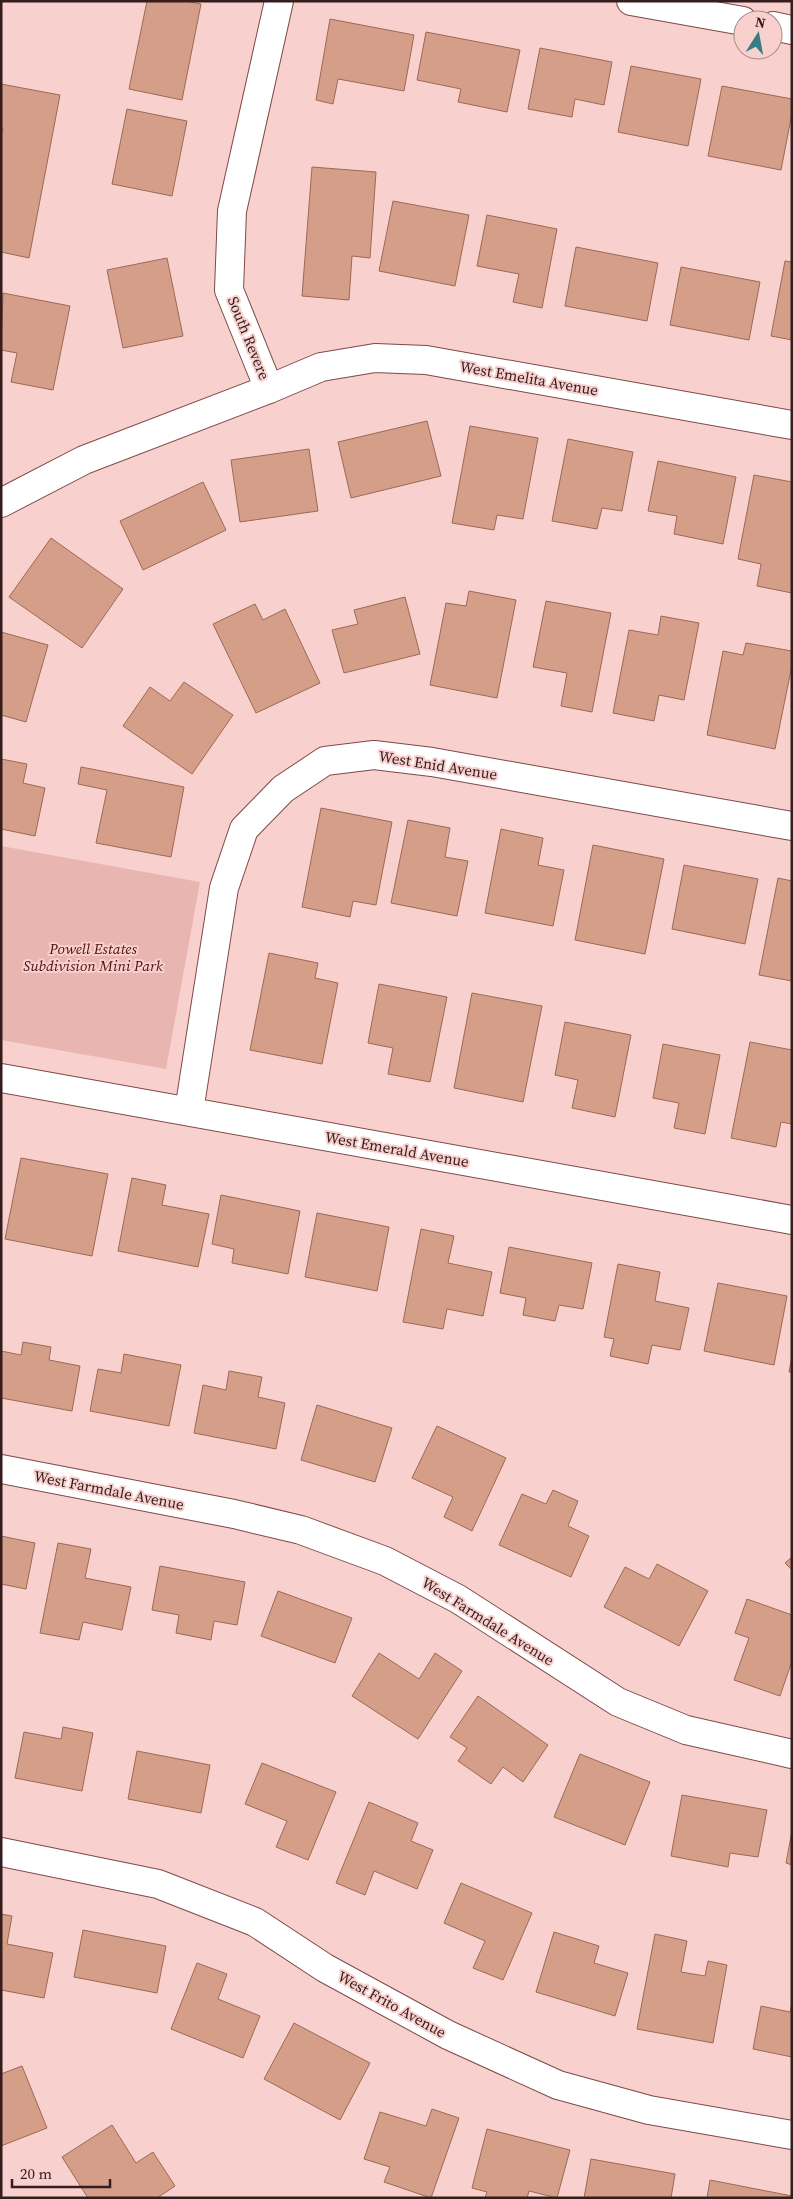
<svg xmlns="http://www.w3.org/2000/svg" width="793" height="2199" viewBox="0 0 793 2199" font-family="'Source Serif 4',serif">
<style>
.green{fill:#e9b5b1}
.building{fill:#d59e88;stroke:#9c6954}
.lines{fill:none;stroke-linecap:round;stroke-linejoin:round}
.minor-casing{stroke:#7e4946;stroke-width:30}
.minor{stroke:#fff;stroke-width:28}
.labels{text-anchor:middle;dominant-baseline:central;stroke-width:4;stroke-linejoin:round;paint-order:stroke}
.street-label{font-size:15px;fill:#341d1c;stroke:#f8d1cf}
.park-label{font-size:15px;font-style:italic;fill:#520c11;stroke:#f8d1cf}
</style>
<rect width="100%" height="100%" fill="#f8d1cf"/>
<path class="green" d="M1 846 200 882 166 1069 1 1040Z"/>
<g class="building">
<path d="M147 1H186L201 4 182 100 129 89Z"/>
<path d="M330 19 414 35 404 91 338 79 333 104 316 100Z"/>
<path d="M426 32 520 50 507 112 458 102 461 89 417 80Z"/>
<path d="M540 48 612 62 604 105 575 99 572 117 528 109Z"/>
<path d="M631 66 701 79 688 146 618 132Z"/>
<path d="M1 84 60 95 29 258 1 252V137L3 128 1 127Z"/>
<path d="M722 86 792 99V113L781 170 708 156Z"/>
<path d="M127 109 187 121 172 196 112 184Z"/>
<path d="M312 167 376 172 370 258 352 256 349 300 302 296Z"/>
<path d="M393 201 469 215 455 286 379 271Z"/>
<path d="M487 215 557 229 542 308 513 302 519 274 477 266Z"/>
<path d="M576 247 658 263 647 321 565 306Z"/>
<path d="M167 258 183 336 123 348 107 270Z"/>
<path d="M785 261 792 262V340L771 336Z"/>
<path d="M681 267 760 282 749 340 670 325Z"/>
<path d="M3 293 70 306 53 390 11 382 17 353 1 350Z"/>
<path d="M427 421 441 476 351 498 338 442Z"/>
<path d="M470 426 538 438 523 519 497 515 494 530 452 523Z"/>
<path d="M568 439 633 452 622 511 602 508 597 529 552 521Z"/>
<path d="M309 449 318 511 240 522 231 460Z"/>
<path d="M658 461 736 477 723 544 674 534 677 516 648 511Z"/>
<path d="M754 475 792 482V593L757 586 761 564 738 559Z"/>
<path d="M203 482 226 530 143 570 120 521Z"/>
<path d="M51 538 123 589 82 648 9 597Z"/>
<path d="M469 591 516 600 497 698 430 685 446 603 466 606Z"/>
<path d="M405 597 420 654 344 673 332 630 358 624 354 610Z"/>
<path d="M546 601 611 613 592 712 561 706 567 673 533 667Z"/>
<path d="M255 604 263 620 285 609 320 683 256 713 213 624Z"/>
<path d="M661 616 699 623 684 700 659 695 654 721 613 713 629 630 658 635Z"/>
<path d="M1 632 48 645 26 722 1 715Z"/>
<path d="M746 643 792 651V665L775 749 707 735 723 651 743 655Z"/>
<path d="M184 682 233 715 192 774 123 726 150 687 170 701Z"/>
<path d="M1 759 27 764 23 783 45 788 35 836 1 829Z"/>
<path d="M81 767 184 787 171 857 96 843 107 790 78 784Z"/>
<path d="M321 808 392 822 376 905 353 901 350 917 302 907Z"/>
<path d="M408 820 450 828 445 857 468 861 457 916 391 903Z"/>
<path d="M501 829 543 838 538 865 564 870 553 926 485 913Z"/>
<path d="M593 845 664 859 645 954 575 940Z"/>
<path d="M684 865 758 879 745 944 672 929Z"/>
<path d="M778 878 792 881V981L759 975Z"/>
<path d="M269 953 318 963 315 978 338 983 322 1064 250 1050Z"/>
<path d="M379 984 447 997 430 1082 388 1074 393 1048 368 1043Z"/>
<path d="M472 993 542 1006 523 1102 454 1088Z"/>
<path d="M565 1022 631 1035 615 1117 572 1108 578 1080 555 1075Z"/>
<path d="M750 1042 792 1050V1124L781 1122 776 1147 731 1138Z"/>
<path d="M663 1044 720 1055 705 1134 674 1128 679 1103 653 1098Z"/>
<path d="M21 1158 108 1174 92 1256 5 1239Z"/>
<path d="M132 1178 166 1185 162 1205 209 1214 198 1267 118 1251Z"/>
<path d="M221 1195 300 1211 288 1274 232 1263 234 1249 212 1244Z"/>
<path d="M317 1213 389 1227 377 1291 305 1277Z"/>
<path d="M421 1229 454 1236 448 1263 492 1272 483 1316 447 1309 443 1329 403 1322Z"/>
<path d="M509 1247 592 1263 583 1309 559 1305 555 1321 523 1315 526 1298 500 1293Z"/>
<path d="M618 1264 660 1272 655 1301 689 1308 680 1350 652 1345 648 1364 610 1356 614 1339 604 1337Z"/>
<path d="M718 1283 787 1296 774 1365 704 1351Z"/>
<path d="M23 1342 51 1347 49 1360 80 1366 72 1411 1 1398V1351L21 1355Z"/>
<path d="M124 1354 181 1365 169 1426 90 1411 98 1369 121 1373Z"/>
<path d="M792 1356V1372H789Z"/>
<path d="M229 1371 262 1377 258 1397 285 1403 276 1449 194 1433 203 1385 226 1390Z"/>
<path d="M317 1405 392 1428 375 1482 301 1460Z"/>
<path d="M437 1426 506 1458 472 1531 444 1517 453 1497 412 1478Z"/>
<path d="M553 1490 578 1501 568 1526 589 1536 571 1577 499 1545 522 1494 546 1504Z"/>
<path d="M1 1536 35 1543 26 1589 1 1584Z"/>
<path d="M58 1543 91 1549 85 1578 131 1587 122 1630 83 1622 79 1640 40 1633Z"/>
<path d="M792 1557V1570L785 1563Z"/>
<path d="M657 1564 708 1591 679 1646 604 1607 625 1567 649 1579Z"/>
<path d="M160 1566 245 1582 237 1625 214 1621 211 1640 176 1633 179 1615 152 1610Z"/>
<path d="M278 1591 352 1618 335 1663 261 1636Z"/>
<path d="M747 1599 792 1615V1661L780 1696 734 1680 749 1638 735 1633Z"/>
<path d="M379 1653 419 1679 435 1653 462 1671 418 1739 352 1696Z"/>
<path d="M478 1696 548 1745 523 1782 503 1767 491 1784 458 1761 467 1748 450 1737Z"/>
<path d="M63 1727 93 1733 82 1791 15 1778 24 1732 61 1739Z"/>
<path d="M137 1751 210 1765 201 1813 128 1799Z"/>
<path d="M580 1754 650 1782 625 1845 554 1817Z"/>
<path d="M262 1763 336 1792 308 1860 276 1847 287 1821 245 1804Z"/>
<path d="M682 1795 767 1810 758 1857 730 1853 728 1867 671 1856Z"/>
<path d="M369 1802 418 1823 411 1841 433 1850 417 1889 374 1871 365 1895 336 1883Z"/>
<path d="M792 1831V1865L786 1863Z"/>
<path d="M461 1883 532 1913 503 1980 473 1968 485 1941 444 1923Z"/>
<path d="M1 1914 12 1916 7 1944 53 1953 44 1998 1 1990Z"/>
<path d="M83 1930 166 1946 157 1993 74 1977Z"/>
<path d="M554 1932 599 1946 594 1963 628 1973 615 2016 536 1992Z"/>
<path d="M655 1934 687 1941 681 1972 705 1976 708 1961 727 1965 713 2043 637 2029Z"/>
<path d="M197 1963 227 1974 218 1999 260 2016 243 2058 171 2029Z"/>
<path d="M792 2003V2057L753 2049 761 2006 790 2012Z"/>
<path d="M294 2023 370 2063 340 2120 264 2079Z"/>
<path d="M22 2066 47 2128 1 2146V2074Z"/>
<path d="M432 2109 459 2118 431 2198 384 2182 390 2167 364 2159 380 2112 426 2126Z"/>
<path d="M112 2125 136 2163 153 2152 175 2186 157 2198H88L62 2157Z"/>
<path d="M487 2129 570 2150 557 2198 529 2191 527 2198H485L487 2192 472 2188Z"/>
<path d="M591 2159 675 2174 671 2198H584Z"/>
<path d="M710 2180 792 2196V2198H707Z"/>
</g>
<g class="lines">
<defs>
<g id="minor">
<path d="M631 1 743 21"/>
<path d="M773 26 792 30"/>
<path d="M269 389 321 367 375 358 426 360 792 425"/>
<path d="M1 503 84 460 269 389 229 290 232 211 279 1"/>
<path d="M1 1078 792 1220"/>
<path d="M189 1111 224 888 244 829 283 789 325 761 374 755 432 762 792 826"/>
<path d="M1 1469 234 1514 301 1530 385 1561 458 1599 618 1702 686 1730 792 1754"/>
<path d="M1 1852 158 1884 255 1922 325 1968 448 2035 558 2085 649 2110 792 2135"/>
</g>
</defs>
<use href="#minor" class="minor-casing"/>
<use href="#minor" class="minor"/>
</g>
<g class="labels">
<g class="street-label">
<text transform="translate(249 338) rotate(68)">South Revere</text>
<text transform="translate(529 378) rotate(10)">West Emelita Avenue</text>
<text transform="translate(438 765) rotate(9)">West Enid Avenue</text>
<text transform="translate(397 1149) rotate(10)">West Emerald Avenue</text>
<text transform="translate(109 1490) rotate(11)">West Farmdale Avenue</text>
<text transform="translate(488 1621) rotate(32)">West Farmdale Avenue</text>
<text transform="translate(392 2004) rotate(29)">West Frito Avenue</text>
</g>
<g class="park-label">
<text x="93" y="948">Powell Estates<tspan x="93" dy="17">Subdivision Mini Park</tspan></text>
</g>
</g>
<rect width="793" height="2199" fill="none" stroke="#341d1c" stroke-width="5"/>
<g transform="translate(758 35) rotate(11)"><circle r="24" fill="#f8d1cf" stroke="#aa8987"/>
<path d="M0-4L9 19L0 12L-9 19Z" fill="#357e84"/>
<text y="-8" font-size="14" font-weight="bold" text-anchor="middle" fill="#341d1c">N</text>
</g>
<path d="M12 2179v8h98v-8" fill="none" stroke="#341d1c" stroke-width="2.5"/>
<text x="20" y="2179" font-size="15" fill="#341d1c" stroke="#f8d1cf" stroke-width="4" paint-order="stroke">20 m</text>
</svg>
